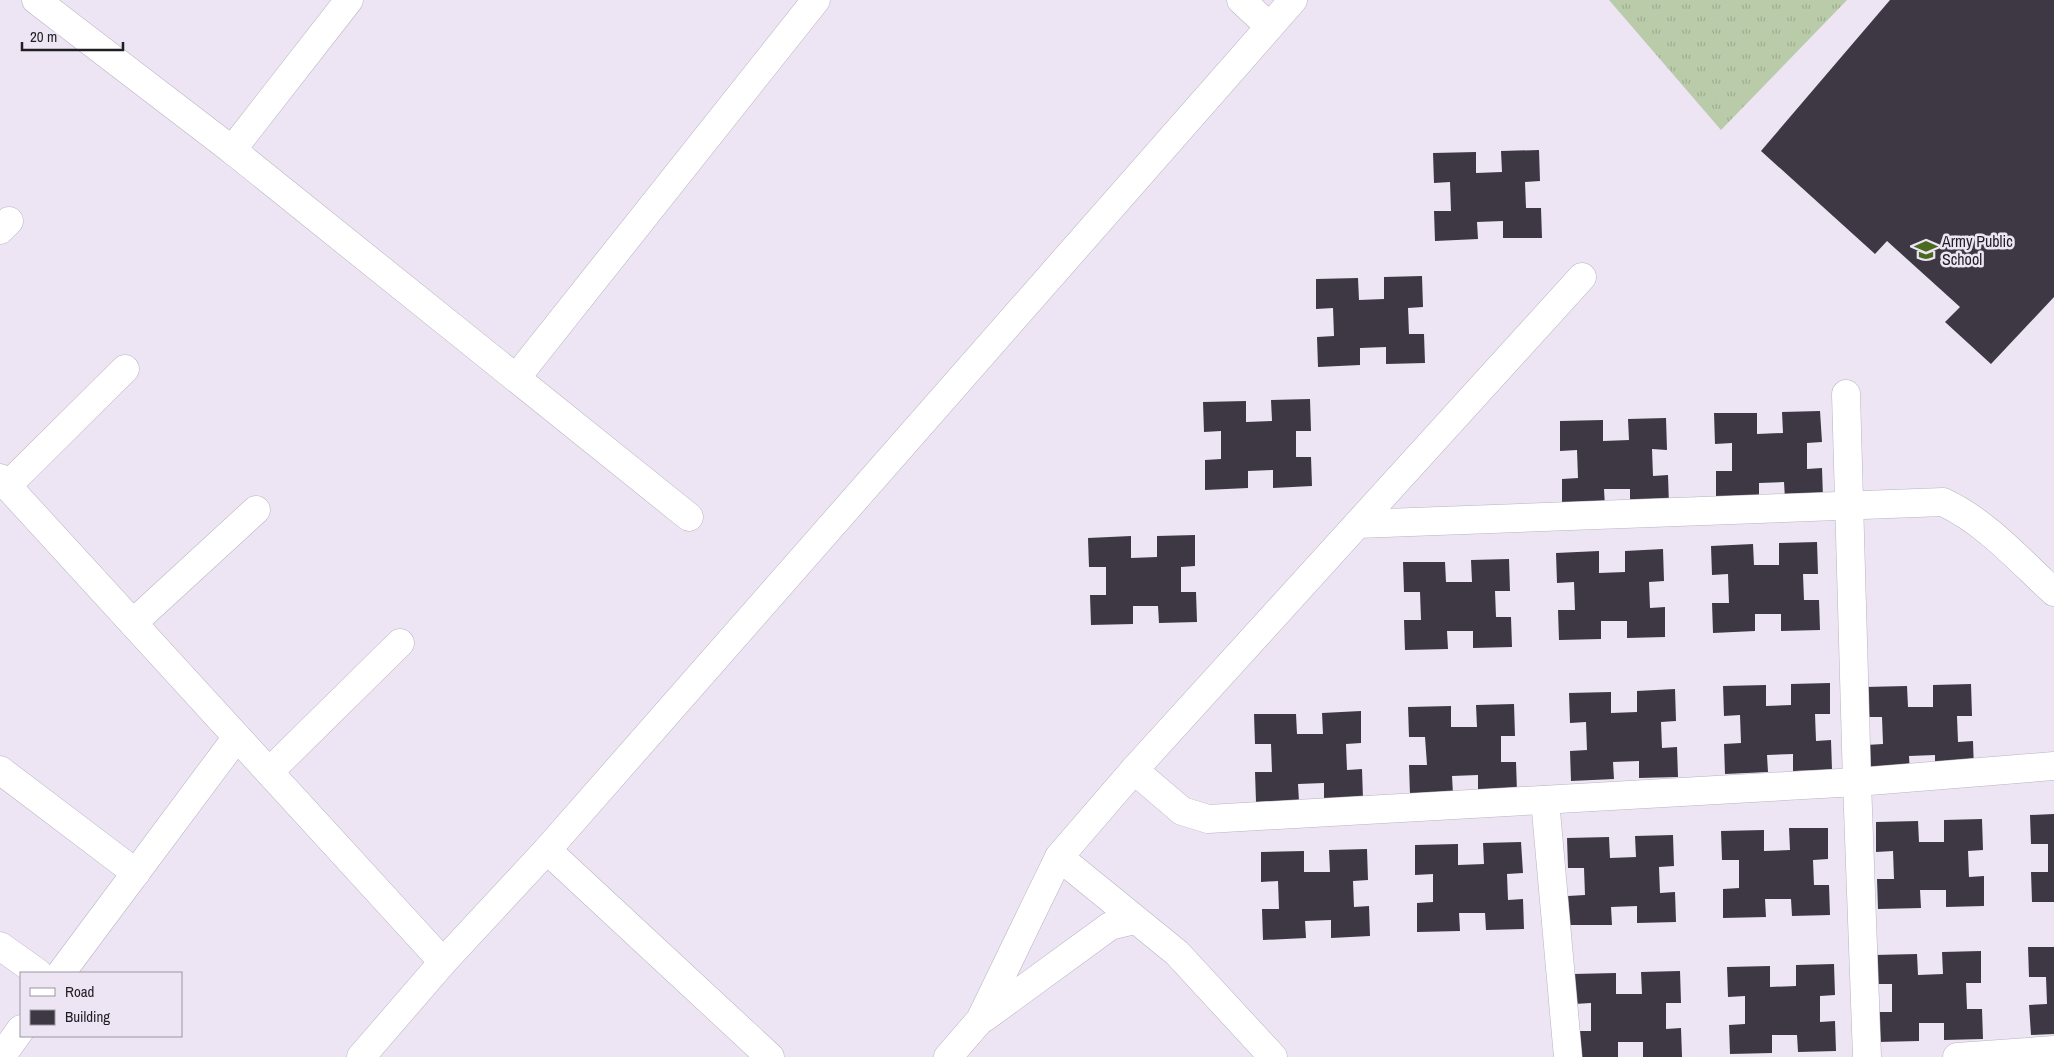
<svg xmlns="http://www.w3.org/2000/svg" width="2054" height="1057" viewBox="0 0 2054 1057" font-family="'Archivo Narrow',sans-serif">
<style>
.grass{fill:url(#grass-tufts)}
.building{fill:#3e3844}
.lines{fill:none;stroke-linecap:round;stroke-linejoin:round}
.street-casing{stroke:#b9b2c0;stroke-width:29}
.street{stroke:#fff;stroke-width:28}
.labels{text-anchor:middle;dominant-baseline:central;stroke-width:5;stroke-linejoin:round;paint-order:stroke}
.poi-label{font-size:16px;fill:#201e23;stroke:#ede5f4;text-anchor:start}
</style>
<defs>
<pattern id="grass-tufts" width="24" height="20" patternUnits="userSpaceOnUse" patternTransform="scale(1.25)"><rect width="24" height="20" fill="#b9cba9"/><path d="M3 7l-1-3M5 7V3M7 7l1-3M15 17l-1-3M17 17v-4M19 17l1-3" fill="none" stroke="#9fae91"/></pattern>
</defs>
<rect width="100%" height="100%" fill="#ede5f4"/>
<path class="grass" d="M1609 0H1847L1721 130Z"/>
<g class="building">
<path d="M1890 0H2054V297L1991 364 1945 322 1960 307 1887 241 1875 254 1761 151Z"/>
<path d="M1539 150 1540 181 1525 182 1526 208H1541L1542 238H1503V221L1477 222 1478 239 1435 241 1434 211H1451L1450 182 1434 183 1433 153 1476 152V173L1502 172 1501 151Z"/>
<path d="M1422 276 1423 307 1408 308 1409 334H1424L1425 363 1386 364V347L1360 348V365L1318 367 1317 337 1334 336 1333 308 1316 309V279L1358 278 1359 300 1384 299V277Z"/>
<path d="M1310 399 1311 431H1296V457H1311L1312 486 1273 488V470L1248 471V488L1205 490V460L1221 459V431L1204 432 1203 402 1246 401V422L1272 421 1271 400Z"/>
<path d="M1820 411 1822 442 1807 443V469L1822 468 1823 498 1785 499 1784 482 1759 483V500L1716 501V471H1732V443L1715 444 1714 413H1757V434L1783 433 1782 412Z"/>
<path d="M1666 418 1667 450 1652 449 1653 476 1668 475 1669 505 1630 507V489H1604L1605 507 1562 509V479L1578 478 1577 450 1560 451V421L1603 420V441L1629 440 1628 419Z"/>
<path d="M1195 535V566L1181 567V592H1196L1197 622 1159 623 1158 606H1133V624L1091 625 1090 595H1106V567H1089L1088 538 1131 536V558L1157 557V536Z"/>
<path d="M1817 542 1818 574H1803L1804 600H1819L1820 630 1781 631V614H1755V631L1713 633 1712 603H1729L1728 574 1712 575 1711 546 1753 544 1754 565H1779V543Z"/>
<path d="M1663 549 1664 581 1649 582 1650 608 1665 607V637L1627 638V621H1601V639L1559 640 1558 610H1575L1574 582 1557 583 1556 553 1599 551V573L1625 572V551Z"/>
<path d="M1509 559 1510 591H1495L1496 617H1511L1512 647 1473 648V631H1447L1448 649 1405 650 1404 620H1421L1420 592H1404L1403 562H1445L1446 582H1472L1471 560Z"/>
<path d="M1830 683V714H1815L1816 741 1831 740 1832 770 1793 771V754L1767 755 1768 772 1725 774 1724 744 1741 743 1740 715 1724 716 1723 686 1766 685V706L1791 705V684Z"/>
<path d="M1971 684 1972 716H1957L1958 742 1973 741 1974 771 1935 773V755L1909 756 1910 774 1867 775 1866 745 1883 744 1882 717H1865V687L1907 686 1908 707H1933V685Z"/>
<path d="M1675 689 1676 721 1661 722 1662 748 1677 747 1678 777 1639 778V761L1613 762 1614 779 1571 781 1570 751 1587 750 1586 722 1570 723 1569 693 1611 692V713L1637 712V691Z"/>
<path d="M1514 704 1515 736H1501V762H1516L1517 792 1478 793V775L1452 776 1453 794 1410 795 1409 765H1427L1425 737H1409L1408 707 1451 706V727H1477L1476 705Z"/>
<path d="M1361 711V743L1346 744 1347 770 1362 769 1363 799 1324 800V783L1298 784 1299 801 1256 802 1255 772H1272L1271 744H1255L1254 714H1296L1297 734H1323L1322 713Z"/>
<path d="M2054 814V902H2032L2031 872H2048V844H2031L2030 815Z"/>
<path d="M1982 819 1983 850 1968 851 1969 877 1984 876V906L1946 907V890H1920L1921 908 1878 909 1877 879H1894L1893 851 1876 852V822L1918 821 1919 842H1944V820Z"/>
<path d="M1789 828H1828V859L1813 860 1814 885H1829L1830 915 1792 916 1791 899H1765L1766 917 1723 918V889L1739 888V860H1722L1721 831 1764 830V851L1790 850Z"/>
<path d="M1673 835 1674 866 1659 867 1660 893 1675 892 1676 922 1637 923V906L1611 907 1612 925H1569L1568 896 1585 895 1584 868H1568L1567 838 1609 837 1610 858 1636 857 1635 836Z"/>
<path d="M1521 842 1523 873 1507 874 1508 900 1523 899 1524 929 1486 930 1485 913H1459L1460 931 1417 932V903L1433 902V874L1415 875V845L1458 844V865L1484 864 1483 843Z"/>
<path d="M1367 849 1368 880 1353 881 1354 907 1369 906 1370 936 1331 938V920L1305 921 1306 938 1263 940 1262 909H1279L1278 881 1261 882V852L1304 851V872H1330L1329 850Z"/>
<path d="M2028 947H2054V1034L2031 1035 2029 1005 2047 1004 2046 977H2029Z"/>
<path d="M1981 951V983H1966L1967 1009H1982L1983 1039 1944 1040V1023H1919V1041L1877 1042 1876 1012H1892V984H1875L1874 955 1917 954 1918 975 1943 974 1942 952Z"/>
<path d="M1834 964 1835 995 1820 996V1022L1835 1021 1836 1051 1798 1052 1797 1035H1772V1053L1730 1054 1729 1025 1745 1024V996L1728 997 1727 967 1770 966V987L1796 986V965Z"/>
<path d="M1680 971 1681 1003H1666V1029L1681 1028 1682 1057H1643V1042H1618V1057H1575V1031H1591V1003L1574 1004 1573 974 1616 973V994H1642L1641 972Z"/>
</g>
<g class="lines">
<defs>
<g id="street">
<path d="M36 0 232 150 349 0"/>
<path d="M1241 0 1269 26"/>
<path d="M232 150 689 517"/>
<path d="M0 230 9 221"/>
<path d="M516 378 816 0"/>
<path d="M1846 394 1857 782 1867 1057"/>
<path d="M0 478 443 962"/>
<path d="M7 486 125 369"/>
<path d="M1358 524 1943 502C1986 522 2019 560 2054 592"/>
<path d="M133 623 256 510"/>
<path d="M0 770 136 873"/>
<path d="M1134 770 1182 811 1208 819 1857 782 2054 766"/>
<path d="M269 772 400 643"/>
<path d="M1545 800 1568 1057"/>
<path d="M547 850 770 1057"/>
<path d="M1059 857 1177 953 1273 1057"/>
<path d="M0 946 38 973"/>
<path d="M61 973 237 737"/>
<path d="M984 1018 1110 926 1135 920"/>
<path d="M1 1057 21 1029"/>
<path d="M361 1057 443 962 547 850 1293 0"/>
<path d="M948 1057 980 1020 1059 857 1134 770 1582 277"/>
<path d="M1957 1057 2054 1050"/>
</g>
</defs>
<use href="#street" class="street-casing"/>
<use href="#street" class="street"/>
</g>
<defs>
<symbol id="school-bare" viewBox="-9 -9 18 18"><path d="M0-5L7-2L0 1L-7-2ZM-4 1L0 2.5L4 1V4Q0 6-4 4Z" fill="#4a6a20" stroke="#ede5f4" stroke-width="2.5" paint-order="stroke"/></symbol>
</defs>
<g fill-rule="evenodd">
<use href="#school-bare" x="1910" y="234" width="32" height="32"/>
</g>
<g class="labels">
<g class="poi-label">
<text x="1942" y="241">Army Public<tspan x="1942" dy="18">School</tspan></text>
</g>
</g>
<rect x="20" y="972" width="162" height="65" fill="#ede5f4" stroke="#9b95a0"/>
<rect x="30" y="988" width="25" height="8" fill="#ffffff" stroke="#9b95a0"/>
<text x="65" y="997" font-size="15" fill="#201e23">Road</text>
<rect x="30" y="1010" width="25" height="15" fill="#3e3844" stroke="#9b95a0"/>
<text x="65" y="1022" font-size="15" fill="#201e23">Building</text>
<path d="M22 42v8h101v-8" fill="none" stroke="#201e23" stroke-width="2.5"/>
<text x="30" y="42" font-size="15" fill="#201e23" stroke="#ede5f4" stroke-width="4" paint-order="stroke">20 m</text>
</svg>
